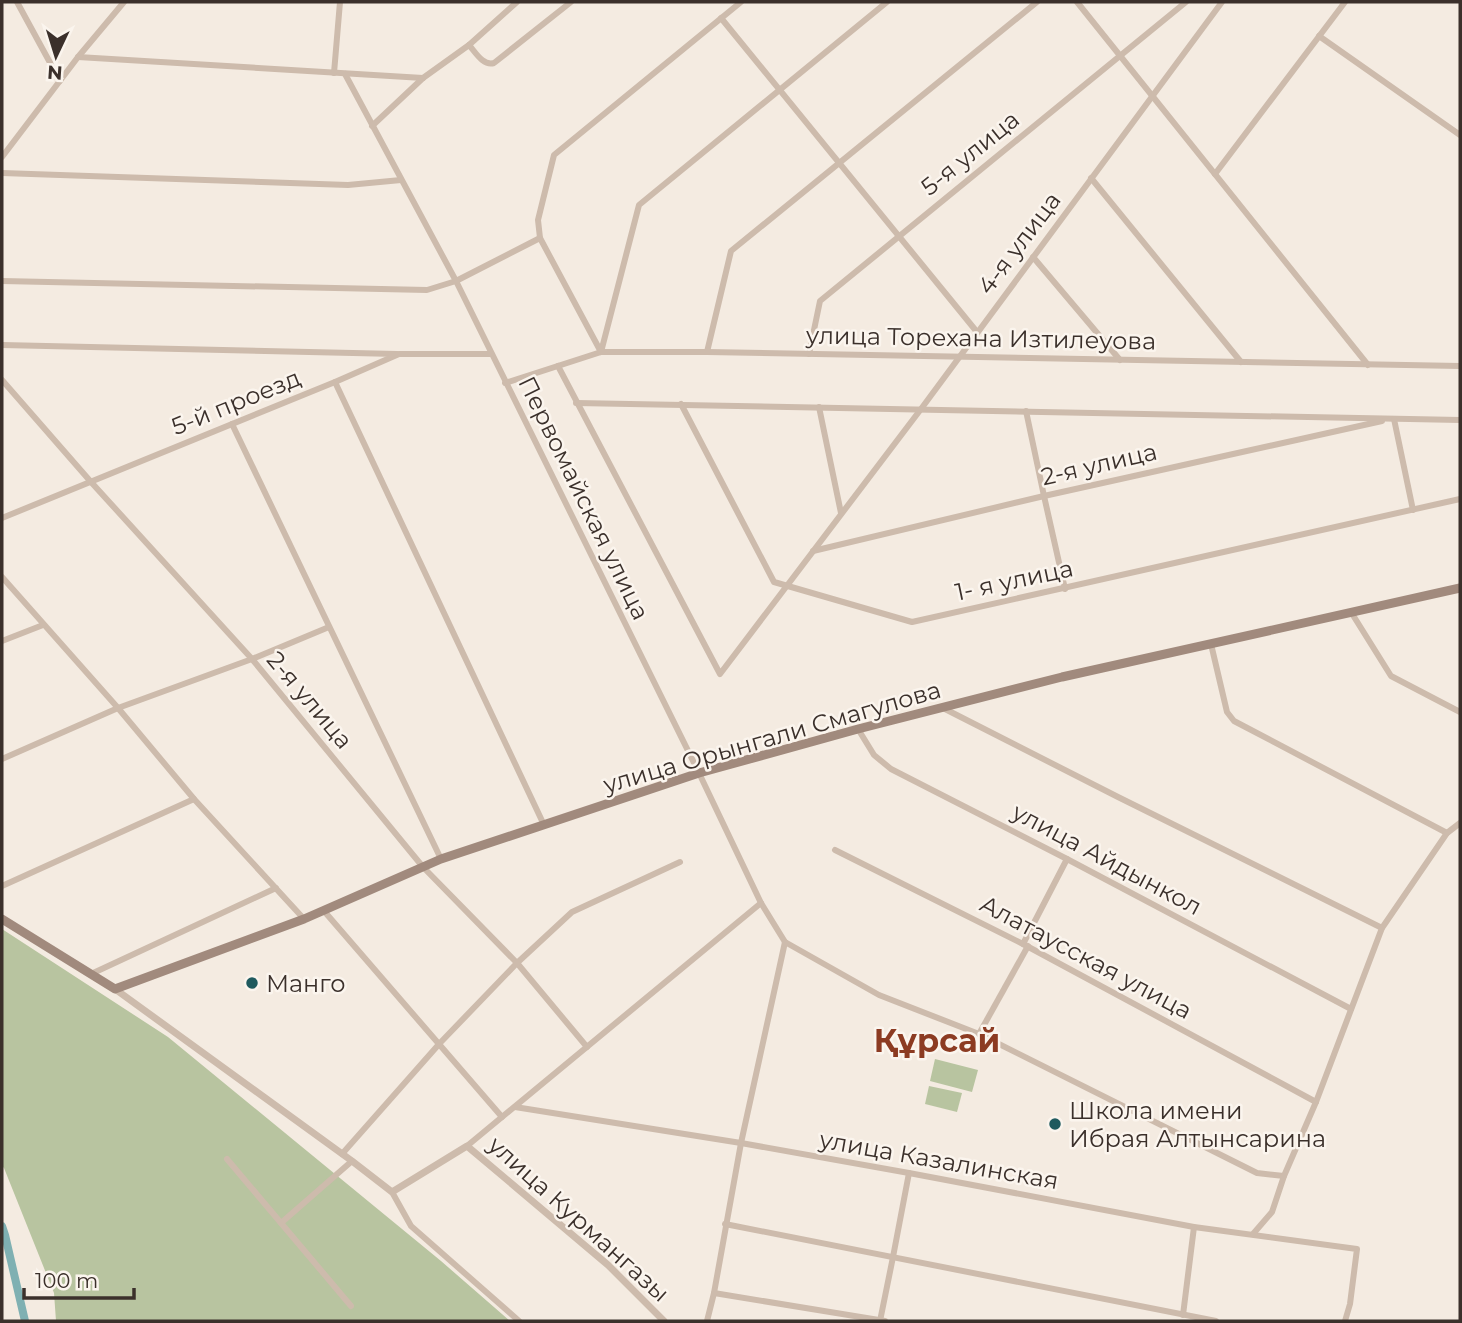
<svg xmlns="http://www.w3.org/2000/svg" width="1462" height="1323" viewBox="0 0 1462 1323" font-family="Montserrat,sans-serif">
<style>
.garden{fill:#b8c4a0}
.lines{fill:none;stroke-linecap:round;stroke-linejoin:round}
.canal{stroke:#7fb0b2;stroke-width:8}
.minor{stroke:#cdbbac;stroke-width:6}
.tertiary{stroke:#cdbbac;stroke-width:7}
.secondary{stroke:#a18a7d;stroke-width:9}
.poi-dot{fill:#1f5a5e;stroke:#fbf5ee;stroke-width:2.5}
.labels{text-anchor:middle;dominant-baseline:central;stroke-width:5;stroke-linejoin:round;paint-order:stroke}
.street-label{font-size:24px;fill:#3b302b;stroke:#fbf5ee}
.poi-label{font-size:24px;fill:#3b302b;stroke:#fbf5ee;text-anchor:start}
.district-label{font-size:32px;font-weight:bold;fill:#8c3b22;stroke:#fbf5ee}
</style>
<rect width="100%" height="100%" fill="#f4ebe1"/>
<g class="garden">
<path d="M2 929 168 1037 441 1261 510 1321H56L54 1293 4 1168 2 1166Z"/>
<path d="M935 1059 978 1070 972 1092 930 1081Z"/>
<path d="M929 1086 962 1093 957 1112 925 1104Z"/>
</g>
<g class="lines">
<path class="canal" d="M2 1226 5 1235 25 1321"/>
<g class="minor">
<path d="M17 2 60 81"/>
<path d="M1077 2 1368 365"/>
<path d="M721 18 977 332"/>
<path d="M1319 36 1460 135"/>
<path d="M469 45C476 53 483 66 494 63L571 2"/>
<path d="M78 57 423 78"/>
<path d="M334 73 340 2"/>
<path d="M345 74 456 281 699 773 761 903 785 942 879 995 979 1034 1257 1173 1284 1176"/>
<path d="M372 126 423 78 469 45 517 2"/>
<path d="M2 157 78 57 124 2"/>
<path d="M2 173 348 185 401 180"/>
<path d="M1215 174 1345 2"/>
<path d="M1091 178 1241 362"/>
<path d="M1033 257 1120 360"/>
<path d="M2 281 427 290 456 281 540 238"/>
<path d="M2 345 397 354"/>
<path d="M601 352 639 205 887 2"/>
<path d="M601 352 540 238 538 220 554 155 741 2"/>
<path d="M707 352 731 251 1037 2"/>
<path d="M809 354 820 301 1186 2"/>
<path d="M558 366 720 674 921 409 1222 2"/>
<path d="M2 380 91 482 252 659 423 867 517 963 587 1047"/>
<path d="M335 382 544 825"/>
<path d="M505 383 601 352H707L1460 366"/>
<path d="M576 403 1460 420"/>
<path d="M681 404 774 582 912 622 1460 499"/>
<path d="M819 407 841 513"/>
<path d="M1026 411 1044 496 1065 589"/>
<path d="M1394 419 1413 510"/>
<path d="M232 424 441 859"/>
<path d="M2 518 335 382 399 354H490"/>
<path d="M813 551 1044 496 1382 421"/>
<path d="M2 577 118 708 194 799 304 919"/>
<path d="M1351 612 1391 676 1460 712"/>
<path d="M2 641 43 625"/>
<path d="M1211 644 1227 712 1234 721 1447 833"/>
<path d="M943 708 1118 797 1382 928"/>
<path d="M858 729 874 755 891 769 1067 859 1351 1009"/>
<path d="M2 759 118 708 252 659 329 627"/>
<path d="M835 850 1023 944 1316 1102"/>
<path d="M2 886 194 799"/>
<path d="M324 911 502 1117"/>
<path d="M1023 944 1067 859"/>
<path d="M91 974 276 888"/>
<path d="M979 1034 1028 946"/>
<path d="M515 1107 741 1143 909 1173 1194 1227 1357 1249 1350 1304 1345 1321"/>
<path d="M467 1146 761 903"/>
<path d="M342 1154 440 1043 517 963 572 912 680 862"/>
<path d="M227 1159 351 1306"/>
<path d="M392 1192 411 1226 519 1321"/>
<path d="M281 1223 352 1161"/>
<path d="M725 1224 1216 1321"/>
<path d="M1253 1234 1272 1212 1284 1176 1316 1102 1382 928 1447 833 1460 823"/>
<path d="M714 1293 885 1321"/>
<path d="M1183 1315 1194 1227"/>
<path d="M707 1321 714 1293 741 1143 785 942"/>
<path d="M880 1321 893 1257 909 1173"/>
</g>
<path class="tertiary" d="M115 989 352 1161 392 1192 467 1146 608 1265 664 1321"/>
<path class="secondary" d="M2 919 115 989 304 919 441 859 699 773 858 729 1062 677 1460 588"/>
</g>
<g class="poi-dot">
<circle cx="252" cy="983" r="7"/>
<circle cx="1055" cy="1124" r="7"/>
</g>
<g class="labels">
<g class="street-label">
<text transform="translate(970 153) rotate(-39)">5-я улица</text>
<text transform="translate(1019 243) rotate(-53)">4-я улица</text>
<text transform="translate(981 338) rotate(1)">улица Торехана Изтилеуова</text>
<text transform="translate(236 402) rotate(-22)">5-й проезд</text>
<text transform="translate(1099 464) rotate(-13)">2-я улица</text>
<text transform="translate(584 498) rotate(64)">Первомайская улица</text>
<text transform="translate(1014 580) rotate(-12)">1- я улица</text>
<text transform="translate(310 700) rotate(50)">2-я улица</text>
<text transform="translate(772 737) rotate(-16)">улица Орынгали Смагулова</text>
<text transform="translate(1107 859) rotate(28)">улица Айдынкол</text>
<text transform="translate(1086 957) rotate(28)">Алатаусская улица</text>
<text transform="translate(939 1160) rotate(10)">улица Казалинская</text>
<text transform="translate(579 1219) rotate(42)">улица Курмангазы</text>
</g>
<g class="poi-label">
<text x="266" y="983">Манго</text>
<text x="1069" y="1110">Школа имени<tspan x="1069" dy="28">Ибрая Алтынсарина</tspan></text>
</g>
<g class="district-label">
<text x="937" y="1040">Құрсай</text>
</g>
</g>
<rect width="1462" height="1323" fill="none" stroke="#3b302b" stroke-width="7"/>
<g transform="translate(56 56) rotate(184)" stroke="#fbf5ee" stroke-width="5" paint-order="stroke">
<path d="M0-5L12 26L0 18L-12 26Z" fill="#3b302b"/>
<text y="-10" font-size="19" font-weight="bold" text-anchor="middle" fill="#3b302b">N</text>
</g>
<path d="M24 1288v10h110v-10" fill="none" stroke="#3b302b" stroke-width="3.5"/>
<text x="35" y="1288" font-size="21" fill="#3b302b" stroke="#fbf5ee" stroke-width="5" paint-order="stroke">100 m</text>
</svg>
